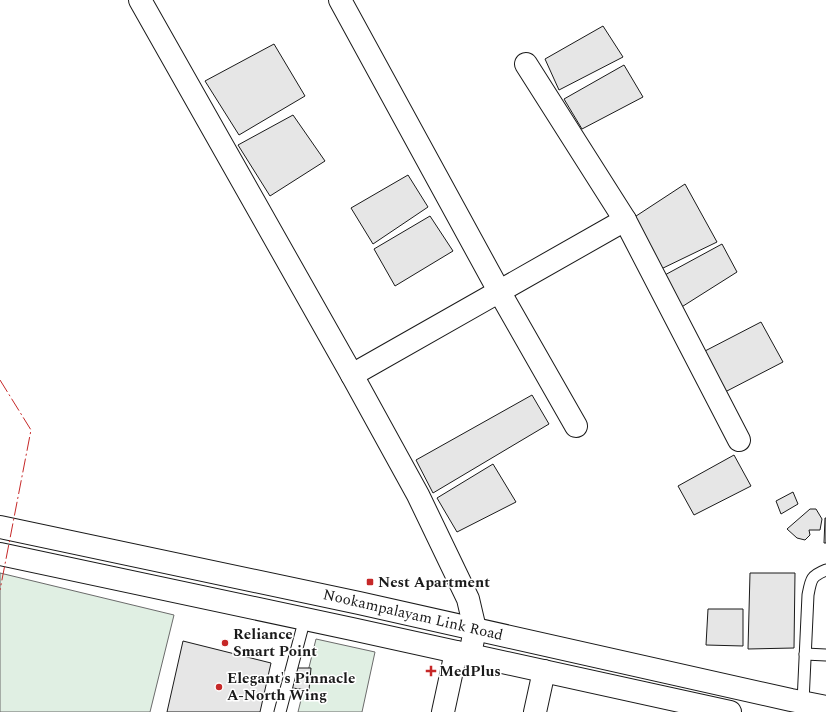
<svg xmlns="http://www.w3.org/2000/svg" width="826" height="712" viewBox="0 0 826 712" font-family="Spectral,serif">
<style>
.green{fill:#e0efe3;stroke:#6a6a6a}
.building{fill:#e6e6e6;stroke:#1a1a1a}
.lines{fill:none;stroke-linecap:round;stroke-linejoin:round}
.service-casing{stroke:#1a1a1a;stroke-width:13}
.minor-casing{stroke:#1a1a1a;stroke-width:24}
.tertiary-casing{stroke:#1a1a1a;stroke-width:24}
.service{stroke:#fff;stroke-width:11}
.minor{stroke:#fff;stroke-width:22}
.tertiary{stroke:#fff;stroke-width:22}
.power{stroke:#c62828;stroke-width:1;stroke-dasharray:14 3 2 3;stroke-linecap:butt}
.poi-dot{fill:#c62828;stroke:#fff;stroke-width:1.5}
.labels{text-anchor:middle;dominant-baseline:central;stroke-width:3;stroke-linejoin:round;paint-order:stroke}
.poi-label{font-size:15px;font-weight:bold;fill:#1a1a1a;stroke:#fff;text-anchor:start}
.street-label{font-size:15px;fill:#1a1a1a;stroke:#fff}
</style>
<rect width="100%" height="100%" fill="#fff"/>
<g class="green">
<path d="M0 573 174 615 150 712H0Z"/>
<path d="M316 639 375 652 362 712H298Z"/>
</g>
<g class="building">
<path d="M603 26 623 57 559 90 545 59Z"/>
<path d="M274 44 305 96 239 135 205 81Z"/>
<path d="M624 65 643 97 582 129 564 99Z"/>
<path d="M293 115 325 161 270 196 238 145Z"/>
<path d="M408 175 428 207 373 244 351 208Z"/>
<path d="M685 184 717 242 659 270 630 220Z"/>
<path d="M430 216 453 251 395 286 374 249Z"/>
<path d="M722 244 737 272 680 308 663 276Z"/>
<path d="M761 322 783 362 725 392 705 351Z"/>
<path d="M532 395 549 424 433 493 416 460Z"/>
<path d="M734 455 751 486 694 515 678 486Z"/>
<path d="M493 464 516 502 457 532 437 498Z"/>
<path d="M793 492 798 504 781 514 776 501Z"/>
<path d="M810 509H816L822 519 820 530H809L810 535 805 540 797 538 787 529Z"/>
<path d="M825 518H826V543H824Z"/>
<path d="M750 573H795L794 648 748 649Z"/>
<path d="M708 609H743V646L706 645Z"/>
<path d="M183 641 271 663 260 712H167Z"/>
<path d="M294 668H311L309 690 292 688Z"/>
</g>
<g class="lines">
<defs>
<g id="service">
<path d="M805 654 826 655"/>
<path d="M803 702 808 595C811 579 811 576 826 570"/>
<path d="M280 712 305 618"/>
</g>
<g id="minor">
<path d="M140 0 352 375 418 495 468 599 475 629 470 655"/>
<path d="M340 0 499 291 576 426"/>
<path d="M526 64 625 220 739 440"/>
<path d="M352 375 625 220"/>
<path d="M443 712 456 652"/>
<path d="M535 712 544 671"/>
</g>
<g id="tertiary">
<path d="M0 527 359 603 791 700 826 707"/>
<path d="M0 554 352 629 730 712"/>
</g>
</defs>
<use href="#service" class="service-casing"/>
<use href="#minor" class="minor-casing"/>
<use href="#tertiary" class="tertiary-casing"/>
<use href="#service" class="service"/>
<use href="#minor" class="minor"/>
<use href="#tertiary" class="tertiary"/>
<path class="power" d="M0 380 31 430 0 590"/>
</g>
<g class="poi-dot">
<rect x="366" y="578" width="8" height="8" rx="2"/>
<circle cx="225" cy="643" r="4"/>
<path d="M429 665h4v4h4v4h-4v4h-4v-4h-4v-4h4z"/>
<circle cx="219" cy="687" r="4"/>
</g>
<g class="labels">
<g class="poi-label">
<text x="378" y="582">Nest Apartment</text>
<text x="233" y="634">Reliance<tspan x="233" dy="17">Smart Point</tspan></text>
<text x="439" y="671">MedPlus</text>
<text x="227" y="678">Elegant's Pinnacle<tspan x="227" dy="17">A-North Wing</tspan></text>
</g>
<g class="street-label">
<text transform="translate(413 615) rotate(13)">Nookampalayam Link Road</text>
</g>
</g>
</svg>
